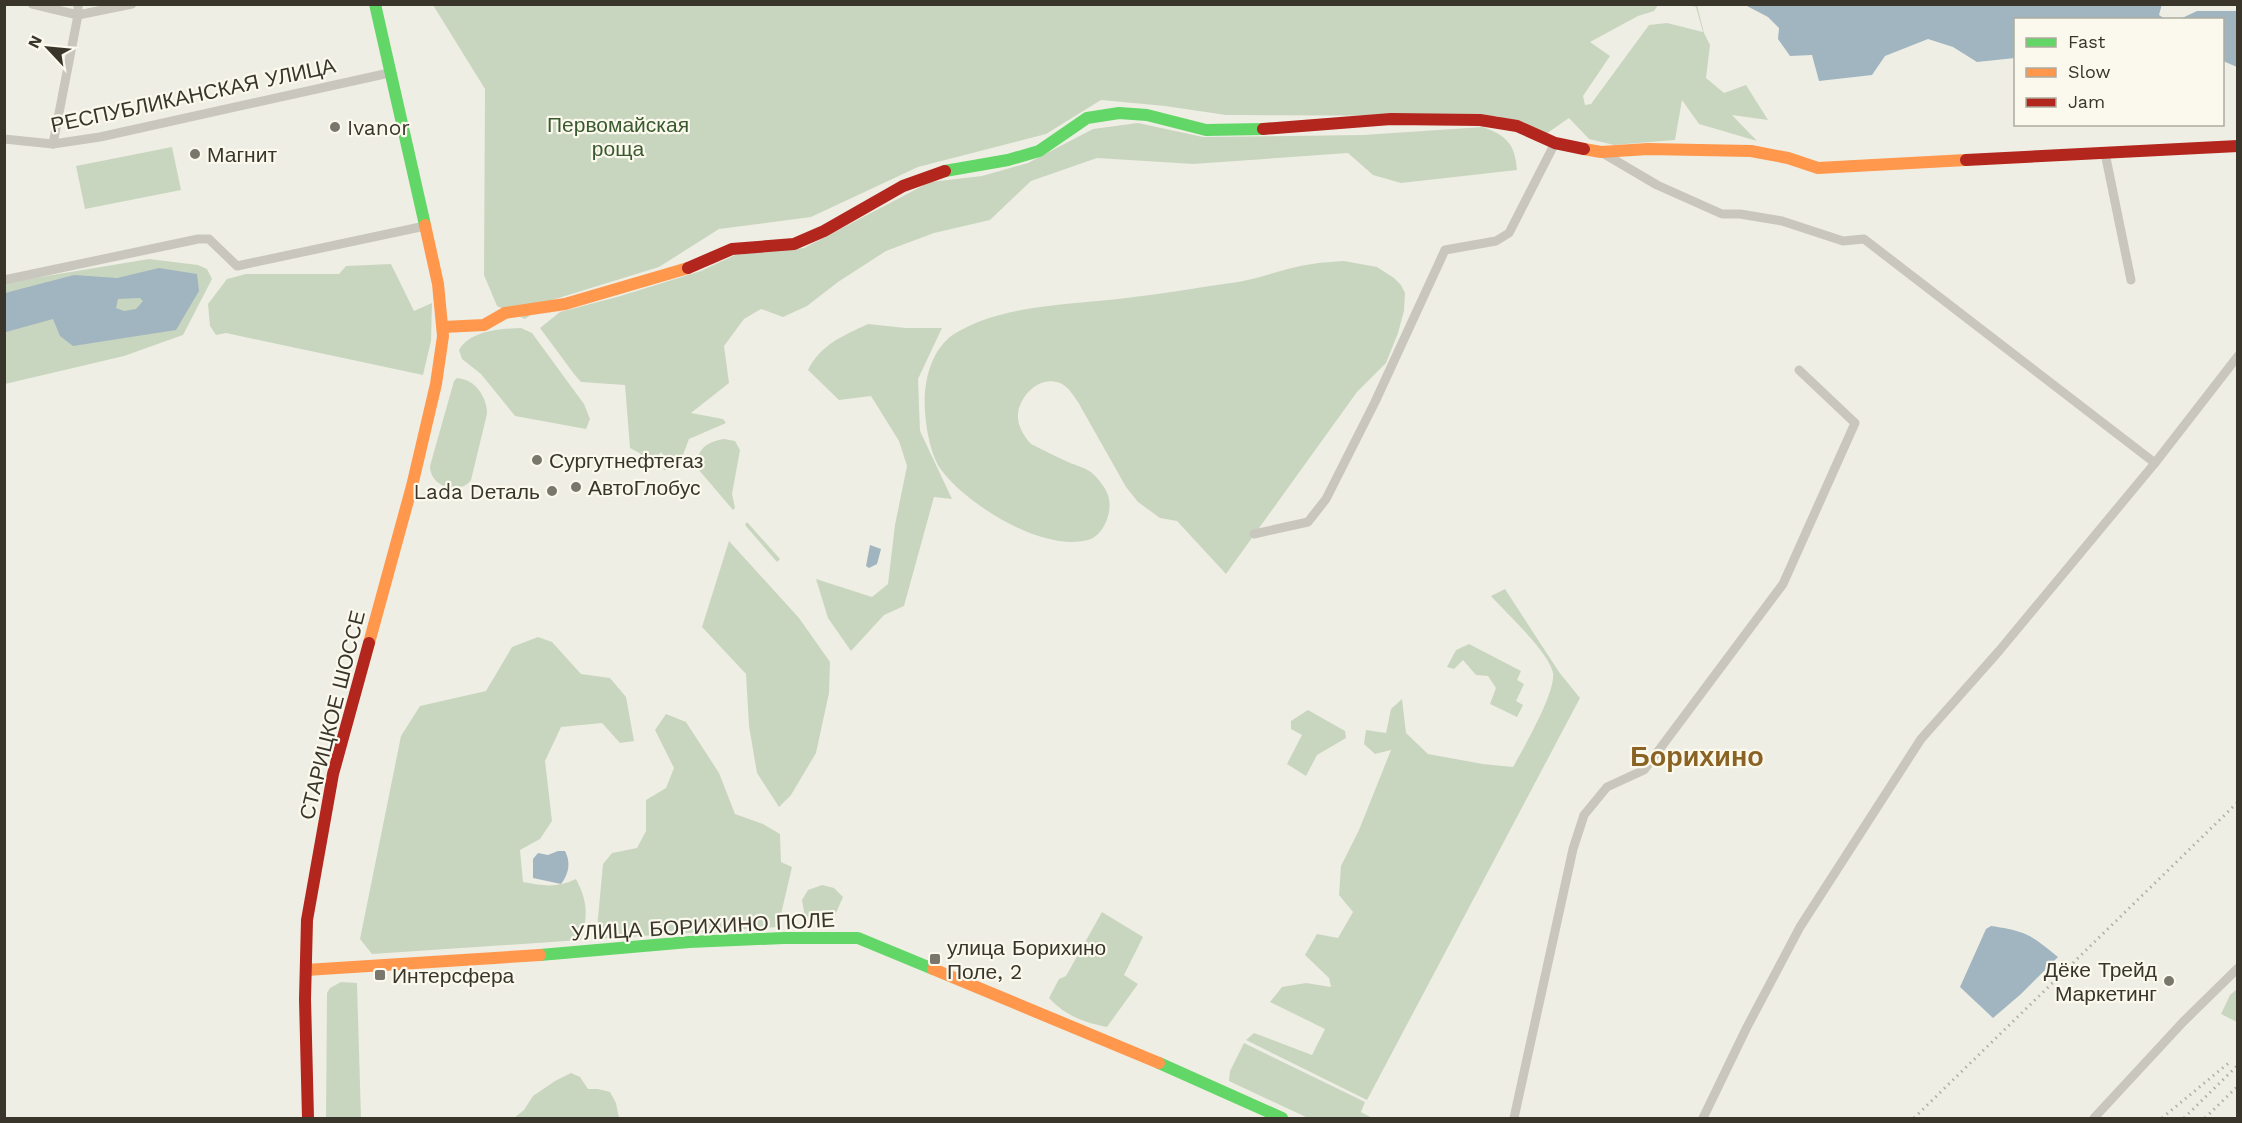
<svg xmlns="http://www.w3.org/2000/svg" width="2242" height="1123" viewBox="0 0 2242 1123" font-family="'Work Sans',sans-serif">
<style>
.green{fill:#c9d6bf}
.water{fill:#a1b5c0;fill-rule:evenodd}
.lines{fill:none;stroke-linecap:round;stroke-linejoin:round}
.street{stroke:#c9c7bd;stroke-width:9}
.fast{stroke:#63d668;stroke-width:12}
.slow{stroke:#ff974d;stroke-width:12}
.jam{stroke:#b3261e;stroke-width:12}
.rail{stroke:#b1afa7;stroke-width:3;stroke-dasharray:1.5 4.5;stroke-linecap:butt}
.poi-dot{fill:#79766c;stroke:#fbf9ed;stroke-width:2}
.labels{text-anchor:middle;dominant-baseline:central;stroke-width:4.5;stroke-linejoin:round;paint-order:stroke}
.street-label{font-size:21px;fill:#3a352b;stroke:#fbf9ed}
.park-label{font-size:21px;fill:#39592e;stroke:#fbf9ed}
.poi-label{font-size:21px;fill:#3a352b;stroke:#fbf9ed;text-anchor:start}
.district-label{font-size:27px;font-weight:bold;fill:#8a6223;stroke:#fbf9ed}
</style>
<rect width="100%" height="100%" fill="#efeee4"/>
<g class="green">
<path d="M433 5H1658L1654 11 1638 16 1590 42 1610 56 1583 96 1585 105 1591 104 1649 25 1667 23 1703 32 1696 7 1688 5H1697L1704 33 1710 45 1706 78 1724 93 1746 85 1768 120 1732 115 1757 141 1699 124 1682 100 1675 140 1614 145 1589 139 1569 118 1546 134 1497 116 1226 115 1165 106 1101 100 1046 134 918 167 811 217 719 229 659 267 552 300 525 319 497 306 484 275 485 89Z"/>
<path d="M1138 123 1203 137 1363 135 1483 127C1507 136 1515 144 1517 170L1401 183 1373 175 1348 153 1193 164 1097 158 1031 181 990 220 934 233 886 251 838 282 807 306 783 317 761 309 744 319 724 346 729 383 691 413 723 419 726 423 689 439 678 468 664 470 662 452 642 467 634 462 641 454 630 448 625 385 581 382 574 374 540 328 560 312 617 297 701 271 735 255 804 248 930 182 982 176 1028 163 1093 129Z"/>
<path d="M172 147 181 190 85 209 76 166Z"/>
<path d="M149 259 198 265 207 269 212 279 183 335 124 356 5 384 4 283Z"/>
<path d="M1344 261 1377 267 1394 278 1401 285 1405 293 1404 311 1398 333 1386 363 1357 392 1226 574 1177 521 1160 518 1138 502 1126 487 1078 402C1073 395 1069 388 1062 384 1042 374 1020 394 1018 414 1017 425 1024 436 1031 444 1043 450 1055 456 1068 462 1075 465 1086 468 1092 473 1099 479 1108 491 1109 499 1112 514 1103 536 1088 540 1043 552 969 506 942 471 931 457 926 429 925 411 923 384 930 350 954 334 1001 304 1072 305 1126 298 1163 294 1200 287 1238 282 1263 278 1287 267 1312 264 1323 262 1333 262 1344 261Z"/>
<path d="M391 264 414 311 432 303 431 341 423 375 226 333 216 335 210 326 208 304 227 279 246 274H339L346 266Z"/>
<path d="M868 324 906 328H942L918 379 920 431 952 499 934 497 904 606 884 615 851 651 828 618 816 579 872 597 888 584 895 525 907 466 899 441 871 396 839 400 808 370C821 344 843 336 868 324Z"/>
<path d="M521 328 532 333 584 404 590 419 586 429 515 416 481 374 462 359 459 350C471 330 500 329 521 328Z"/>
<path d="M457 378C475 379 487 397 487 414L471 480C459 496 430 487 430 466L454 381Z"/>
<path d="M724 439 735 441 740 450 732 494 735 508 733 510 698 469C695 450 706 442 724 439Z"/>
<path d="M747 522 780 559 777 562 745 525Z"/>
<path d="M729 541 799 618 830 662 829 693 816 753 791 795 779 807 757 773 749 726 746 674 702 627Z"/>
<path d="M1505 589 1559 672 1580 698 1367 1100 1246 1040 1254 1033 1312 1055 1325 1029 1270 1002 1282 987 1306 983 1331 987 1329 978 1305 955 1317 934 1338 938 1353 912 1339 895 1341 866 1359 830 1391 750 1375 754 1364 744 1366 730 1386 733 1391 709 1402 699 1406 733 1428 754 1483 764 1513 767C1523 749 1556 692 1553 673 1549 652 1506 613 1491 596Z"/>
<path d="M538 637 552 642 581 674 610 678 626 697 634 741 620 743 602 723 561 727 545 761 552 821 540 839 520 850 523 882C544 886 557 888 576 879 588 902 588 915 581 940L372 954 360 939 401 736 420 706 486 691 512 647Z"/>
<path d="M1469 644 1521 671 1517 680 1524 684 1516 701 1523 705 1517 717 1490 704 1496 688 1488 676 1476 675 1463 660 1454 669 1447 667 1456 650Z"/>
<path d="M1308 710 1345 731 1346 738 1317 755 1306 776 1287 764 1302 735 1291 729V721Z"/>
<path d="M666 714 686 722 719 773 735 814 763 824 780 834 781 862 792 867 778 927 596 939 603 864 612 853 637 848 646 831V800L666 788 674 768 655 730Z"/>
<path d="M822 885 834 888 843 897 835 915 829 922 806 923 802 900 808 890Z"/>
<path d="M1102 912 1143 937 1124 975 1138 984 1107 1027C1083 1022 1066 1016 1049 998L1059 979 1066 976Z"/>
<path d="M341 982 357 983 361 1118H326L327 993 330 988Z"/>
<path d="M2237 989V1022L2221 1014 2230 995Z"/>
<path d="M1244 1043 1365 1102 1361 1112 1372 1118H1308L1229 1081 1230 1071Z"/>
<path d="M571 1073 580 1077 588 1089H598L610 1092 616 1103 619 1118H514L524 1110 533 1096 555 1081Z"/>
</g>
<g class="water">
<path d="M2162 4 2159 15 2165 19 2016 20 2015 58 1977 62 1953 47 1928 39 1885 56 1872 75 1819 81 1812 55 1790 56 1778 39 1779 28 1768 17 1745 5Z"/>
<path d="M2197 11H2237V67L2223 61 2222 20 2180 19Z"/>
<path d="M159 268 197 274 199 291 176 330 73 346 60 336 53 319 6 332 5 338V293L74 275 117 278ZM140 298 143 301 136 309 124 311 116 308 118 299Z"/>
<path d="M870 545 881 549 877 564 869 568 866 566Z"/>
<path d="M558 851H565C571 862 569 874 561 884L533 878V859L538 853 548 855Z"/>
<path d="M1991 926C2026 931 2031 935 2058 957L2021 994 1993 1018 1960 987 1986 929Z"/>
</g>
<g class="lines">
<g class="street">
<path d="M32 4 78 15 132 4"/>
<path d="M4 139 53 144 100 137 389 73"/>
<path d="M53 144 78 15V4"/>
<path d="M1601 152 1657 185 1722 214H1740L1782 221 1843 241 1864 239 2155 463"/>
<path d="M2105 153 2131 280"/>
<path d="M4 280 198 239H209L237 266 425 226"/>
<path d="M1254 534 1308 522 1326 499 1375 402 1445 250 1496 241 1509 233 1555 143"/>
<path d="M1514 1118 1573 849 1584 815 1607 787 1644 770 1783 584 1855 423 1799 370"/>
<path d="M1703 1118 1747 1027 1800 927 1921 739 1999 651 2155 463 2238 356"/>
<path d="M2094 1118 2183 1022 2238 968"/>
</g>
<g class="fast">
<path d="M375 4 425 225"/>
<path d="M945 171 1008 160 1039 151 1087 118 1119 113 1147 115 1206 130 1263 129"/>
<path d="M540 955 689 942 784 938H858L933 969"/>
<path d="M1159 1063 1282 1118"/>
</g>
<g class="slow">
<path d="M1584 149 1601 152 1648 149 1751 151 1788 158 1818 168 1966 160"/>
<path d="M443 327 484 325 505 313 565 304 688 268"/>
<path d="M369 643 412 486 436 384 443 336 438 284 425 225"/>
<path d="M933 969 1159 1063"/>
<path d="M306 970 540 955"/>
</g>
<g class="jam">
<path d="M1263 129 1391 119 1480 120 1517 126 1555 143 1584 149"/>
<path d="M1966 160 2238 146"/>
<path d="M688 268 732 249 794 244 824 231 903 186 945 171"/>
<path d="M308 1118 305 999 307 920 333 774 369 643"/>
</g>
<g class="rail">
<path d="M1914 1118 2238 802"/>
<path d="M2162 1118 2231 1061"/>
<path d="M2184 1118 2238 1065"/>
<path d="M2205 1118 2238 1086"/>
</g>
</g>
<g class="poi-dot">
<circle cx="335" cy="127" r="6"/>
<circle cx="195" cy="154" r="6"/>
<circle cx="537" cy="460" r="6"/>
<circle cx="576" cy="487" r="6"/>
<circle cx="552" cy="491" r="6"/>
<rect x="929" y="953" width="12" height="12" rx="3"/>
<rect x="374" y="969" width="12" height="12" rx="3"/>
<circle cx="2169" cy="981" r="6"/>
</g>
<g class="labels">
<g class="street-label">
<text transform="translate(193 95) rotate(-12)">РЕСПУБЛИКАНСКАЯ УЛИЦА</text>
<text transform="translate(332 715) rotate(-76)">СТАРИЦКОЕ ШОССЕ</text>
<text transform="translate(703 926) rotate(-3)">УЛИЦА БОРИХИНО ПОЛЕ</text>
</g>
<g class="park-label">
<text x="618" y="124">Первомайская<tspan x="618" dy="24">роща</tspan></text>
</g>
<g class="poi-label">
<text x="347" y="127">Ivanor</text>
<text x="207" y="154">Магнит</text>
<text x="549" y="460">Сургутнефтегаз</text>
<text x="588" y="487">АвтоГлобус</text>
<text x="540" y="491" text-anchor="end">Lada Dеталь</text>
<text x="947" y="947">улица Борихино<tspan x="947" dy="24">Поле, 2</tspan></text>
<text x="2157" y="969" text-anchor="end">Дёке Трейд<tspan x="2157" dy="24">Маркетинг</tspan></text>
<text x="392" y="975">Интерсфера</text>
</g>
<g class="district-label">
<text x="1697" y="757">Борихино</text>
</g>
</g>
<rect width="2242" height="1123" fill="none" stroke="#3a352b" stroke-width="12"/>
<rect x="2014" y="18" width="210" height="108" fill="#fbf9ed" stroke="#aeab9f" stroke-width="1.5"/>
<rect x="2026" y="38" width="30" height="9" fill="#63d668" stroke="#aeab9f" stroke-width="1.5"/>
<text x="2068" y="48" font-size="18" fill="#3a352b">Fast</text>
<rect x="2026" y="68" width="30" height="9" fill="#ff974d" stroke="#aeab9f" stroke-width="1.5"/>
<text x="2068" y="78" font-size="18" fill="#3a352b">Slow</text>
<rect x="2026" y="98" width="30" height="9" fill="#b3261e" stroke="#aeab9f" stroke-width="1.5"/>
<text x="2068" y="108" font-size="18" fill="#3a352b">Jam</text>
<g transform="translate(48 48) rotate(296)" stroke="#fbf9ed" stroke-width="4.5" paint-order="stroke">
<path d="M0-4.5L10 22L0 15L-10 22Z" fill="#3a352b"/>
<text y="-9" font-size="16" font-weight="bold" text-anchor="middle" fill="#3a352b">N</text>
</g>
</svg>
